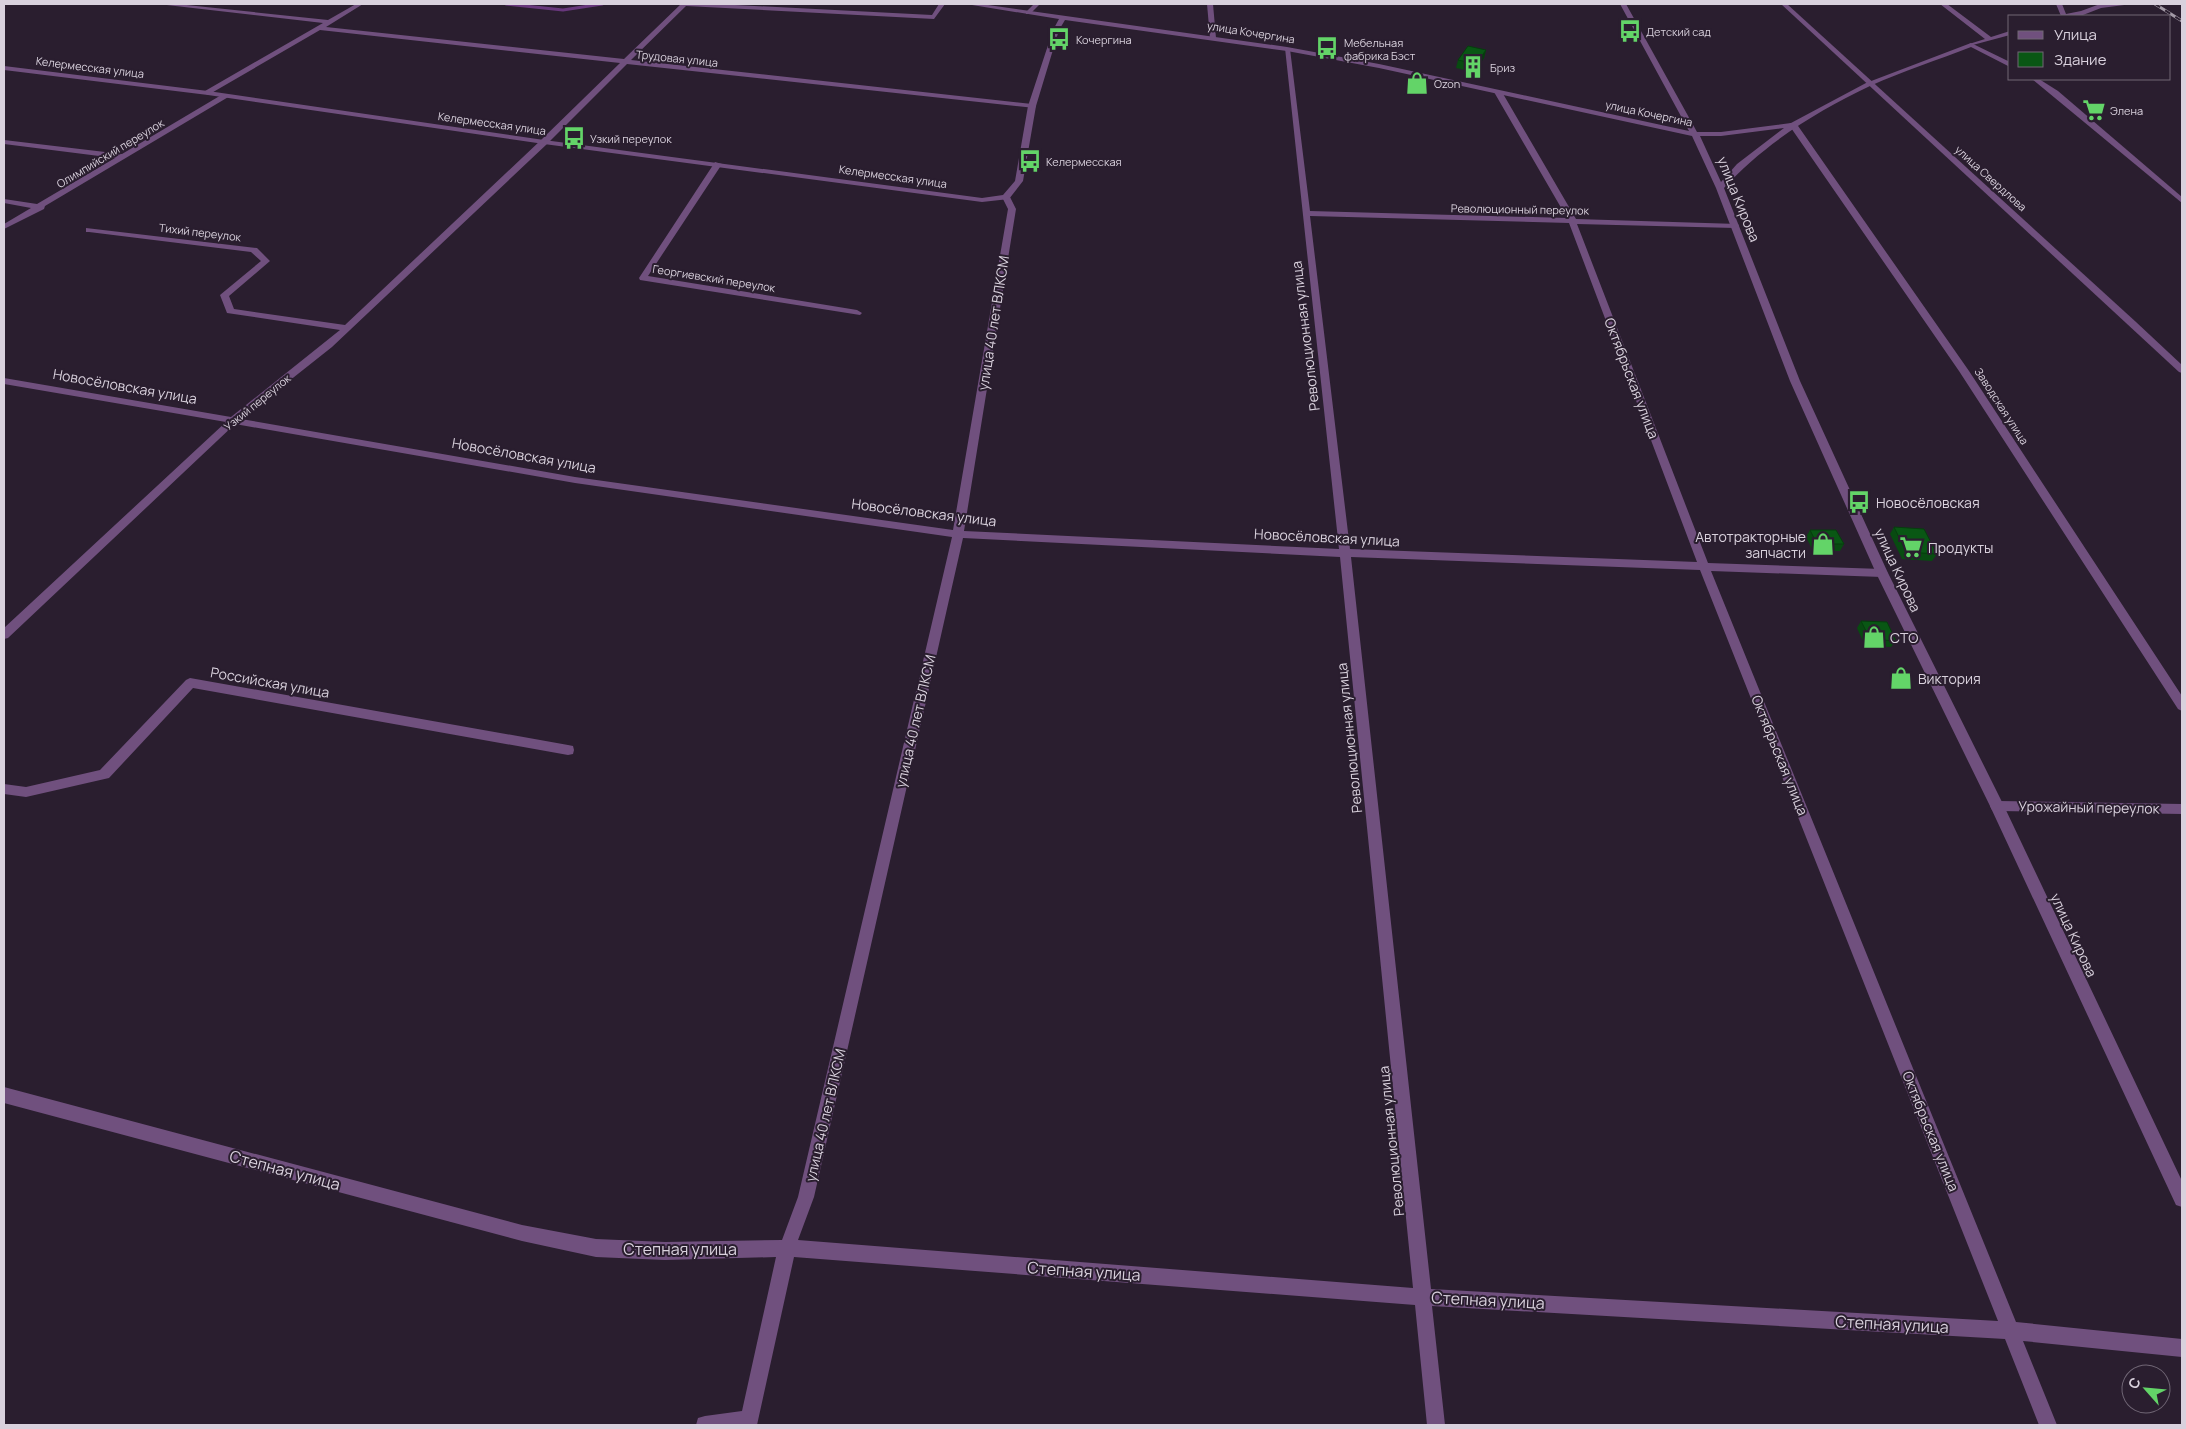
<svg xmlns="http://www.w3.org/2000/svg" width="2186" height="1429" viewBox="0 0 2186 1429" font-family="Manrope,sans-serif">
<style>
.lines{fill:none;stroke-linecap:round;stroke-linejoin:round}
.stream{stroke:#68377c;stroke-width:3}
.minor{fill:#70507e;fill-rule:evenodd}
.tertiary{fill:#70507e;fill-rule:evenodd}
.rail-casing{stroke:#a299a6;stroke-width:3}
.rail{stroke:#2a1e2f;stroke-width:2;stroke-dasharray:6;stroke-linecap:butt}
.wall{fill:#084b11}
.shaded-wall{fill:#063d0e}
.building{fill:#095714;stroke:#063d0e}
.labels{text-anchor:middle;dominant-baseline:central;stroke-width:4;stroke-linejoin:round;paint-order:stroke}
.far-poi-label{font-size:11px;fill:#d9d1dd;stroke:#2a1e2f;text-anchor:start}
.far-street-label{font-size:11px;fill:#d9d1dd;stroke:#2a1e2f}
.street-label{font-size:14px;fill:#d9d1dd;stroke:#2a1e2f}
.poi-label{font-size:14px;fill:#d9d1dd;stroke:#2a1e2f;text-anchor:start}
.near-street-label{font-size:16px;fill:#d9d1dd;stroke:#2a1e2f}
</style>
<rect width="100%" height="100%" fill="#2a1e2f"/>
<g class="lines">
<path class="stream" d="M506 4 563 10 602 4"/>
<g class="minor">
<path d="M158 4H177L328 20 356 4H363L326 27 624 59 681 4H716L932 15 939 4H945L934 19 686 6 631 60 1032 104 1036 106 1035 108 627 64 547 144 332 347 241 419 575 477 953 530 1008 209 1002 197 1006 195H1009L1016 209 964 531 1339 549 1285 48 1290 49 1310 211 1567 218 1494 92 1498 90 1502 92 1576 219 1738 224 1739 226 1735 228 1577 224 1708 563 1882 569 1888 573 1882 577 1711 571 2016 1322 2182 1339V1357L2023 1341 2057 1425H2039L2005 1339 1432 1306 1445 1425H1427L1415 1305 794 1257 757 1425H696L698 1418 705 1416 742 1411 776 1257 665 1260 596 1257 522 1241 4 1103V1087L522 1225 596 1239 665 1242 782 1240 798 1197 952 537 575 483 235 424 8 638 4 639V628L226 422 4 384V378L231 417 340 330 227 313 220 295 261 261 251 252 89 232H86V228L257 248 270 261 229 296 234 309 345 325 541 140 620 63 320 30 208 95 204 93 205 91 323 23ZM1310 216 1569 223 1697 562 1350 549ZM963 538 1340 557 1413 1288 798 1240 814 1197ZM1351 557 1700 570 1998 1321 1431 1289Z"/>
<path d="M1034 4H1040L1030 14H1026V12Z"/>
<path d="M1207 4H1213L1216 38 1213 40 1210 38Z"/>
<path d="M1781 4H1787L2136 322 2182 365V373L2179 372Z"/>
<path d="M1940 4H1947L1991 37 2010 31V35L1969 46V44L1985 39Z"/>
<path d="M2056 4H2062L2066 14 2081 11 2100 4H2132L2101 8 2083 15 2061 16Z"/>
<path d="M223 94 230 96 45 206 44 209 4 229V224L31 208 4 203V199L37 204 115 158 4 144V140L122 154Z"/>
<path d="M1790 123H1796L1969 371 2182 696V711L2178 709 1959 371 1789 125Z"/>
<path d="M715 162 722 164 648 276 857 310 862 313 860 315 640 280 639 278Z"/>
<path d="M190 678 568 745 573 746 574 750 573 754 568 755 193 688 109 778 26 797 4 794V784L26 787 100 770 186 680Z"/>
<path d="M1997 801 2182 804V814L1997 811 1992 810 1990 806 1992 802Z"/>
</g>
<g class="tertiary">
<path d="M966 4H981L1287 47 1379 64 1689 131 1620 4H1626L1697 132H1721L1791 123 1866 83 1971 43 2010 62V67L1971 47C1938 60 1903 71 1870 86 1817 111 1764 144 1724 188L1800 381 1888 573 2004 806 2182 1181V1207L2176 1205 1990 806 1876 573 1790 381 1716 188 1692 136 1379 68 1287 51 1065 20 1059 30 1036 106 1023 181 1009 199 982 202 544 144 208 95 4 70V66L208 91 544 140 982 198 1003 195 1015 181 1028 106 1053 30 1059 19ZM1784 128 1737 164 1721 182 1700 136H1721Z"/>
<path d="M2032 79H2039L2058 91 2182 197V203Z"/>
</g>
<defs>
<path id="rail" d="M2155 4 2182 21"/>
</defs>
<use href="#rail" class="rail-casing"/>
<use href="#rail" class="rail"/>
</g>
<g class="wall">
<path d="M1486 50 1484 58 1474 72 1456 68 1458 60Z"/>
<path d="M1894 527 1937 554 1932 561 1902 559 1890 534Z"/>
<path d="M1810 530 1844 544 1840 551H1813L1806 537Z"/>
<path d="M1861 621 1896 641 1891 647 1865 646 1857 628Z"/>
</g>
<path class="shaded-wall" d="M1486 50 1484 58 1474 72 1476 64Z"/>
<g class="building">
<path d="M1468 46 1486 50 1476 64 1458 60Z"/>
<path d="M1894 527 1924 529 1937 554 1906 552Z"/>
<path d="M1810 530H1836L1844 544H1817Z"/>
<path d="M1861 621 1887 622 1896 641 1870 639Z"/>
</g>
<defs>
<symbol id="bus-bare" viewBox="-9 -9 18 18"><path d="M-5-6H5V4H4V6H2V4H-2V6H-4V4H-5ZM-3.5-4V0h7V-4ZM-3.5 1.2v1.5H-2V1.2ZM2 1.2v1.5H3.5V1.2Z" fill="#63d468" stroke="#2a1e2f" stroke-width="2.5" paint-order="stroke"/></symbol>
<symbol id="building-bare" viewBox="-9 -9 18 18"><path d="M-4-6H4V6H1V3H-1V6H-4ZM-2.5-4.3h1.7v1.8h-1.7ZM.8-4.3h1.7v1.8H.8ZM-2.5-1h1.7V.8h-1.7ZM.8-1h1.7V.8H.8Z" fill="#63d468" stroke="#2a1e2f" stroke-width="2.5" paint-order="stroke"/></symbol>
<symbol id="shop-bare" viewBox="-9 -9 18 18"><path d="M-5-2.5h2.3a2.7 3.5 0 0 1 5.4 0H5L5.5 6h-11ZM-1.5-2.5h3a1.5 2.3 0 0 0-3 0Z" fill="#63d468" stroke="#2a1e2f" stroke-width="2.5" paint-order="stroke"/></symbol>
<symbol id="supermarket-bare" viewBox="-9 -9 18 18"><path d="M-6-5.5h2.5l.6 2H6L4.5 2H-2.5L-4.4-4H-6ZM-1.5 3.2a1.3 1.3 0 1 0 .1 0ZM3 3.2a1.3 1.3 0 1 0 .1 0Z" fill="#63d468" stroke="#2a1e2f" stroke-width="2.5" paint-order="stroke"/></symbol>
</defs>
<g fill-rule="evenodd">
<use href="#bus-bare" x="1614" y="15" width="32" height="32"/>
<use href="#bus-bare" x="1043" y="23" width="32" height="32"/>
<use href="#bus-bare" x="1311" y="32" width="32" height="32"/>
<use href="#building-bare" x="1457" y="51" width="32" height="32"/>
<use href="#shop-bare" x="1401" y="67" width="32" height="32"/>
<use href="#supermarket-bare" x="2078" y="94" width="32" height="32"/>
<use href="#bus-bare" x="558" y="122" width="32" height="32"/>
<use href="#bus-bare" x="1014" y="145" width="32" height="32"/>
<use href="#bus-bare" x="1843" y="486" width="32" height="32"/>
<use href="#shop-bare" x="1807" y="528" width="32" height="32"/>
<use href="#supermarket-bare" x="1895" y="531" width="32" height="32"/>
<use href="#shop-bare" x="1858" y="621" width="32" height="32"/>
<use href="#shop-bare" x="1885" y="662" width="32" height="32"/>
</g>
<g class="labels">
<g class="far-poi-label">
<text x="1646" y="31">Детский сад</text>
<text x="1076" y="39">Кочергина</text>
<text x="1344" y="42">Мебельная<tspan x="1344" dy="13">фабрика Бэст</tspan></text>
<text x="1490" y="67">Бриз</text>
<text x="1434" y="83">Ozon</text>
<text x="2110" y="110">Элена</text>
<text x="590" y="138">Узкий переулок</text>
<text x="1046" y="161">Келермесская</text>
</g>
<g class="far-street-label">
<text transform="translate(1251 32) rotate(9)">улица Кочергина</text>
<text transform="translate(677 58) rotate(6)">Трудовая улица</text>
<text transform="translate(90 67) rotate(7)">Келермесская улица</text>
<text transform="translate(1649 113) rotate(12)">улица Кочергина</text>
<text transform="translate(492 123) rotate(8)">Келермесская улица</text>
<text transform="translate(110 153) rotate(-31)">Олимпийский переулок</text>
<text transform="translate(893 176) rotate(8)">Келермесская улица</text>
<text transform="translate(1991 178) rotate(42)">улица Свердлова</text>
<text transform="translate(1520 209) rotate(1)">Революционный переулок</text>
<text transform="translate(200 232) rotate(7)">Тихий переулок</text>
<text transform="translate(714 278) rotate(9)">Георгиевский переулок</text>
<text transform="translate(257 402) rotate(-39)">Узкий переулок</text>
<text transform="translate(2002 406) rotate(57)">Заводская улица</text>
</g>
<g class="street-label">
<text transform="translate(1739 199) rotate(68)">улица Кирова</text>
<text transform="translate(993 323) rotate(-81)">улица 40 лет ВЛКСМ</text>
<text transform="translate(1305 336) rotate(-97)">Революционная улица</text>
<text transform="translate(1632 378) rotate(69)">Октябрьская улица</text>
<text transform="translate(125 386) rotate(10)">Новосёловская улица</text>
<text transform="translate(524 455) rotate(10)">Новосёловская улица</text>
<text transform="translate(924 512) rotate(7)">Новосёловская улица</text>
<text transform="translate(1327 537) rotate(3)">Новосёловская улица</text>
<text transform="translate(1898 570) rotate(65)">улица Кирова</text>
<text transform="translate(270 682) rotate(10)">Российская улица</text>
<text transform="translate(915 721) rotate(-77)">улица 40 лет ВЛКСМ</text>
<text transform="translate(1349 738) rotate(-96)">Революционная улица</text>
<text transform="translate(1780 755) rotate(68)">Октябрьская улица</text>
<text transform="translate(2089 807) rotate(1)">Урожайный переулок</text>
<text transform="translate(2074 935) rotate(65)">улица Кирова</text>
<text transform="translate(825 1115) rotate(-77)">улица 40 лет ВЛКСМ</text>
<text transform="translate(1931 1131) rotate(68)">Октябрьская улица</text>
<text transform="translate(1391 1141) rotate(-96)">Революционная улица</text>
</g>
<g class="poi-label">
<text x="1876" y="502">Новосёловская</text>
<text x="1806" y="536" text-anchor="end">Автотракторные<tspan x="1806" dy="16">запчасти</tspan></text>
<text x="1928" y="547">Продукты</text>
<text x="1890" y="637">СТО</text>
<text x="1918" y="678">Виктория</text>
</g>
<g class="near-street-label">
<text transform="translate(285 1170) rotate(15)">Степная улица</text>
<text x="680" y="1249">Степная улица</text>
<text transform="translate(1084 1271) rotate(4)">Степная улица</text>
<text transform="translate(1488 1300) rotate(3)">Степная улица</text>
<text transform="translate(1892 1324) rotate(3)">Степная улица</text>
</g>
</g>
<rect width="2186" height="1429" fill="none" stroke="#d9d1dd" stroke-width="10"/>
<rect x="2008" y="15" width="162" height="65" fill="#2a1e2f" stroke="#706675"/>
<rect x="2018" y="31" width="25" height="8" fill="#70507e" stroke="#706675"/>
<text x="2054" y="40" font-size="15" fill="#d9d1dd">Улица</text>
<rect x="2018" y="52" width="25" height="15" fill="#095714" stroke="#706675"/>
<text x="2054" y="65" font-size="15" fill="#d9d1dd">Здание</text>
<g transform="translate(2146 1389) rotate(297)"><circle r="24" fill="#2a1e2f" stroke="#706675"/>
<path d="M0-4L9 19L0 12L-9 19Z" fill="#63d468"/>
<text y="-8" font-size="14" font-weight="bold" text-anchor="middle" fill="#d9d1dd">С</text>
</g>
</svg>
